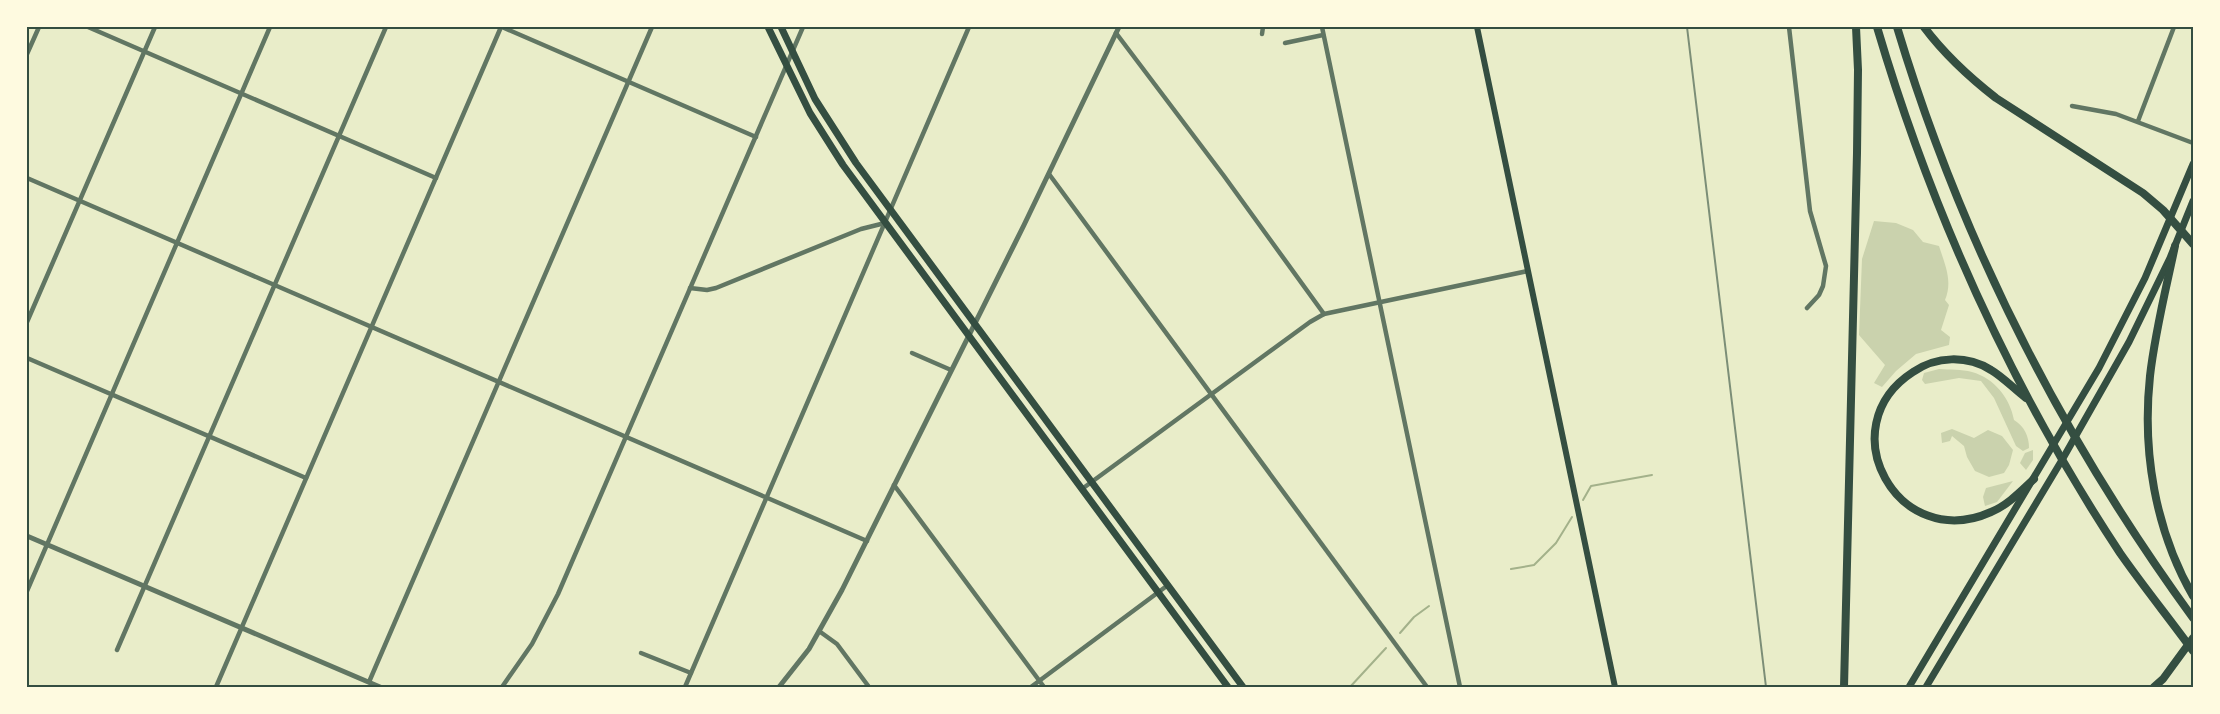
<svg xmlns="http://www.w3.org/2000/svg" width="2220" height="714" viewBox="0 0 2220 714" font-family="Jost,sans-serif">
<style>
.green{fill:#cad2ad}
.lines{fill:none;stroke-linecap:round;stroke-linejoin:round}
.stream{stroke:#a3b18a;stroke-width:2}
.minor{stroke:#617663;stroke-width:4.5}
.tertiary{stroke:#617663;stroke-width:5}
.secondary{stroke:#344e41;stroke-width:6}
.primary{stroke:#344e41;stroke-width:7}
.motorway{stroke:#344e41;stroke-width:8}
.rail{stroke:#7c8e77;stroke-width:2}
.neatline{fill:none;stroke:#344e41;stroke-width:2}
</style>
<rect width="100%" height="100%" fill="#e9edc9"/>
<g class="green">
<path d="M1874 221 1896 223 1913 230 1923 242 1939 246C1945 265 1953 281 1945 300L1949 305 1941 330 1950 337 1949 345 1916 354 1896 371 1882 387 1874 383 1885 365 1859 335 1862 259Z"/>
<path d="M1939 369C1950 370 1961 369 1972 372 1994 378 2010 398 2014 420 2024 426 2029 436 2029 448L2023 451 2016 446 1994 398 1981 381 1959 378 1925 384 1922 380 1924 373Z"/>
<path d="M1952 429 1974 438 1988 430 2002 436 2013 450 2009 465 2004 473 1989 477 1975 471 1967 457 1964 446 1952 436 1950 441 1942 443 1941 433Z"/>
<path d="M2033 450V460L2026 470 2020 463 2025 453Z"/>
<path d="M2013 481 1997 502 1985 506 1983 497 1986 488Z"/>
</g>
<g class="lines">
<g class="stream">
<path d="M1583 500 1591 486 1652 475"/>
<path d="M1511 569 1534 565 1556 543 1572 517"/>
<path d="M1400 633 1414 617 1429 606"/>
<path d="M1350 687 1386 648"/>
</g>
<g class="minor">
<path d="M88 27 436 178"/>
<path d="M502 27 756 137"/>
<path d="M1322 27 1460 687"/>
<path d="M1789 27 1810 211 1826 266 1823 286 1819 295 1807 308"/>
<path d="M1116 33 1224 176 1324 314"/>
<path d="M1262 34 1263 27"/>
<path d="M1285 43 1323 35"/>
<path d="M27 54 39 27"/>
<path d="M2072 106 2116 114 2193 143"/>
<path d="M2138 121 2174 27"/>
<path d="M1049 174 1427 687"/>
<path d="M27 178 867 541"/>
<path d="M690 288 707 290 716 288 861 229 885 223"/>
<path d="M27 322 155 27"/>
<path d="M912 353 951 370"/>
<path d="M27 358 306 478"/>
<path d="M894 485 1044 687"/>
<path d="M1082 489 1310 322 1324 314 1528 271"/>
<path d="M27 591 270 27"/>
<path d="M819 631 837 644 869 687"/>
<path d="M117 650 386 27"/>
<path d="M641 653 691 673"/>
<path d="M369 682 652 27"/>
<path d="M216 687 501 27"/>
<path d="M502 687 532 644 558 594 803 27"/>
<path d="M685 687 969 27"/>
<path d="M1031 687 1168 585"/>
</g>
<g class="tertiary">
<path d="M27 536 380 687"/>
<path d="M779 687 809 649 842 590 1024 225 1119 27"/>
</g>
<path class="secondary" d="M1477 27 1615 687"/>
<g class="primary">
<path d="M768 27 810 113 843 165 1228 687"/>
<path d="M781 27 815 99 856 163 1243 687"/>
<path d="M1909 687 2099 368 2145 278 2193 164"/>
<path d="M1926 687 2062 460 2129 342 2170 258 2193 201"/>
</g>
<g class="motorway">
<path d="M1877 27C1932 213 2013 391 2120 553 2143 586 2169 618 2193 651"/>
<path d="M1897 27C1961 240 2062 438 2193 618"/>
<path d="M1924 27C1945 55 1969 77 1996 98L2143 193 2163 210 2193 244"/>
<path d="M2175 246C2166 289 2155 332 2150 376 2142 451 2155 530 2193 596"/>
<path d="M2026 398C2014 389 2003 377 1991 370 1967 355 1936 356 1913 372 1828 427 1898 554 1991 512 2008 505 2021 491 2034 479"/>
<path d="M1844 687 1857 153 1858 70 1856 27"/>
<path d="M2154 687 2163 679 2193 638"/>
</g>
<path class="rail" d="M1687 27 1766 687"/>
</g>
<rect width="2220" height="714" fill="none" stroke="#fefae0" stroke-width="57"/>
<rect x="28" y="28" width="2164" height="658" class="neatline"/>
</svg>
